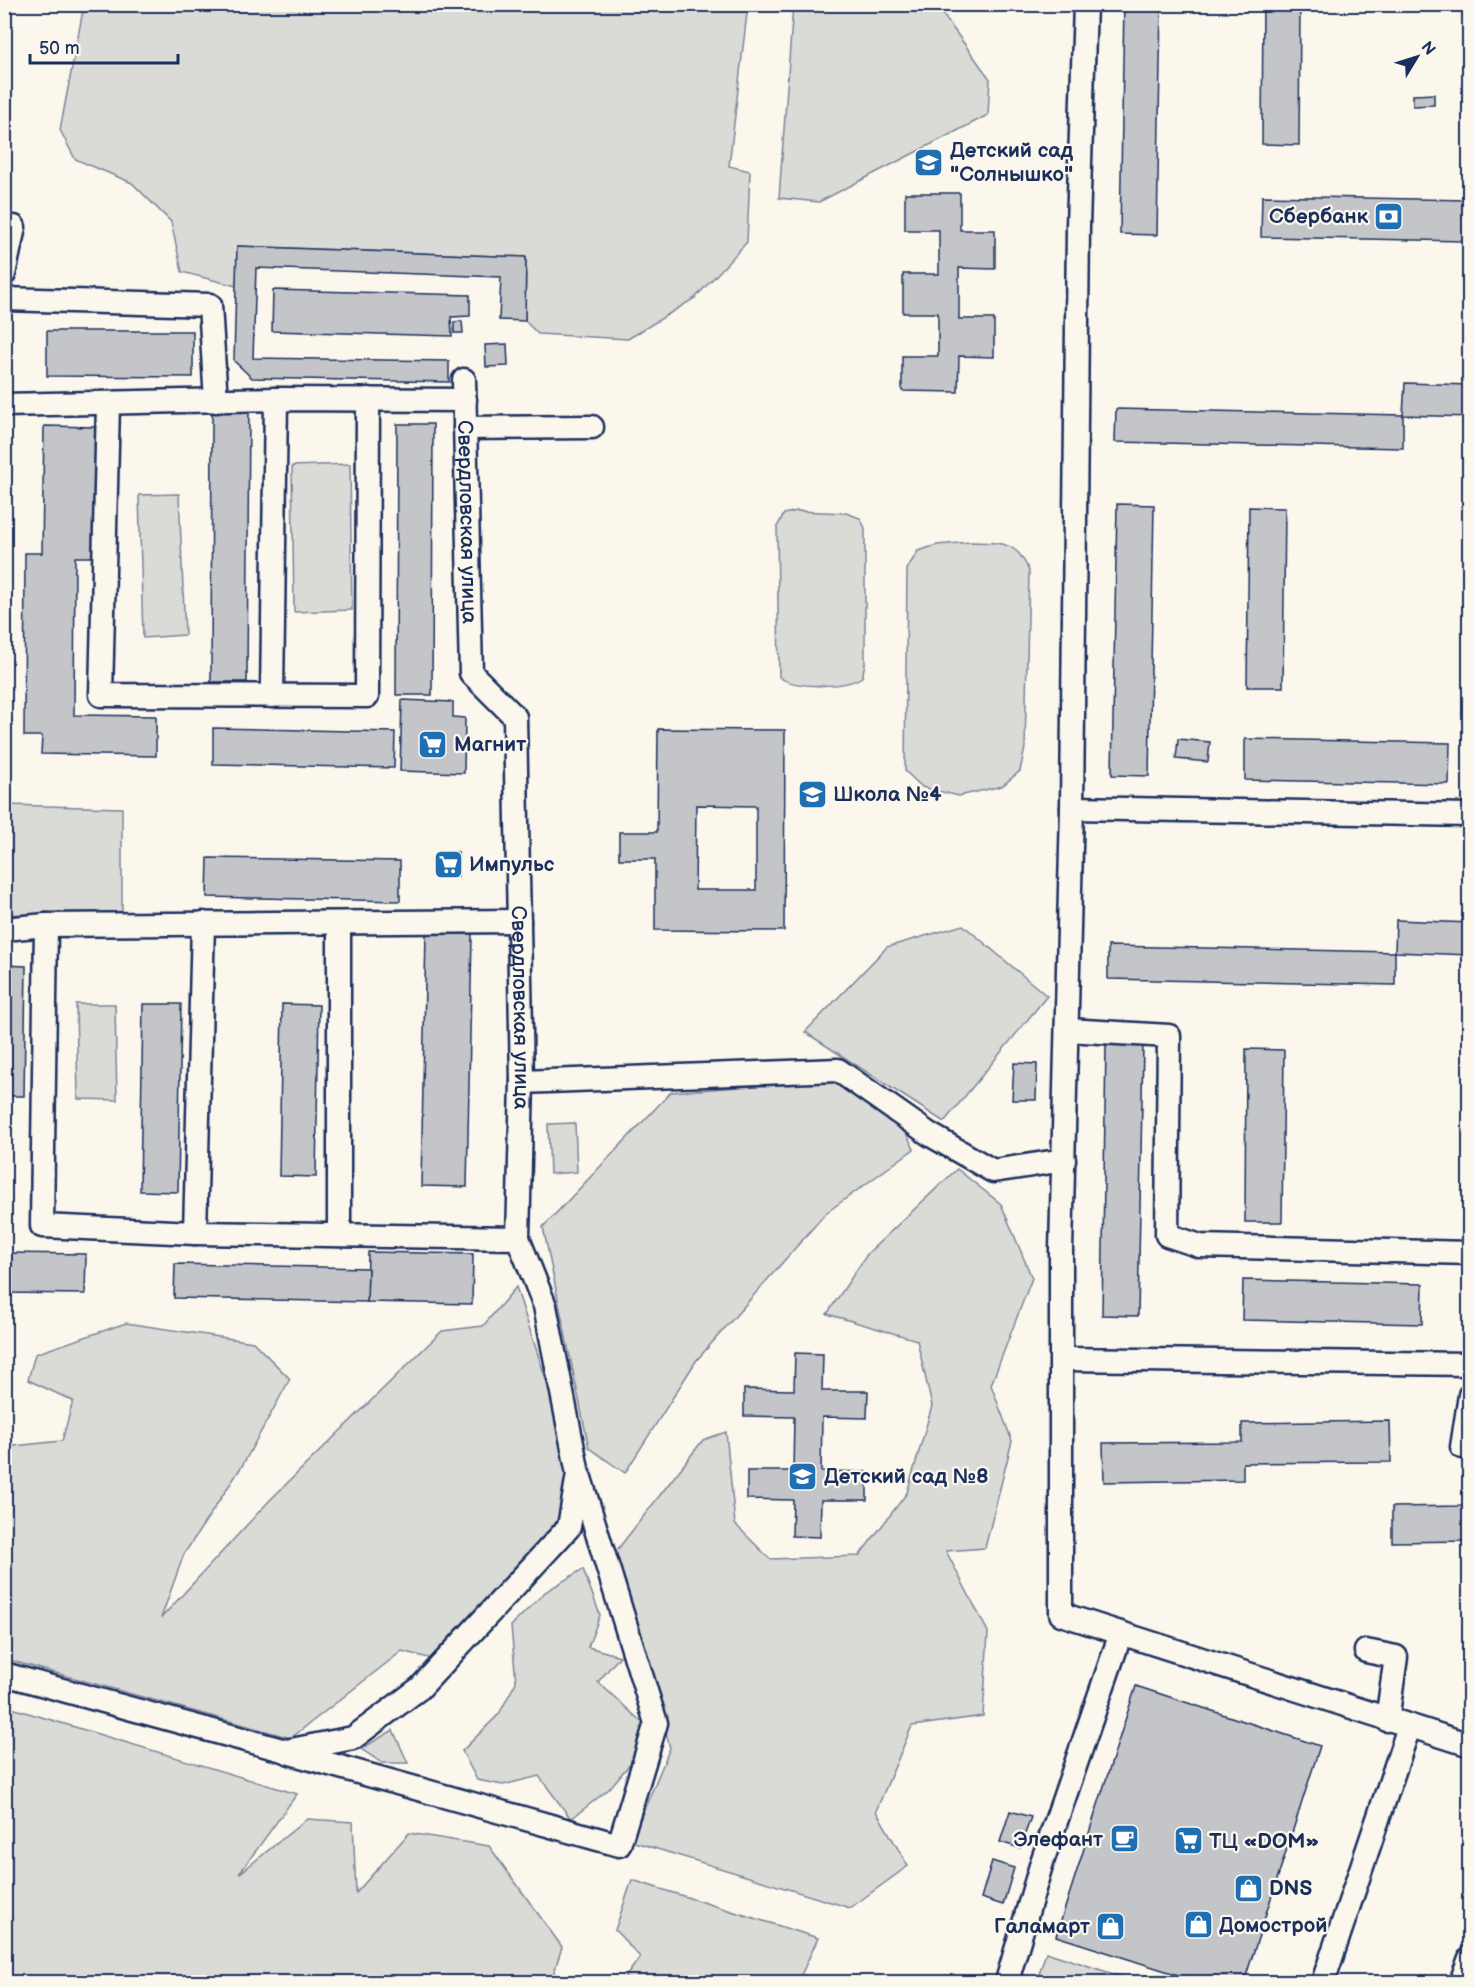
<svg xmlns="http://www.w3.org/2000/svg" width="1474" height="1987" viewBox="0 0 1474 1987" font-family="'Balsamiq Sans',sans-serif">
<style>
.green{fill:#dadad7;stroke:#7a849a;stroke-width:1.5}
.building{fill:#c3c5c9;stroke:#1b2f5e;stroke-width:1.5;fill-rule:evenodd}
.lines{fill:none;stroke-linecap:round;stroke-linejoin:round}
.minor-casing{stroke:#1b2f5e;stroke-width:27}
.minor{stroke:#fbf7ec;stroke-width:22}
.labels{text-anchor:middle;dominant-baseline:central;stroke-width:4.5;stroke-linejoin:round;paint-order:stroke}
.poi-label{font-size:21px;font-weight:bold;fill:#1b2f5e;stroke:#fbf7ec;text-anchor:start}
.street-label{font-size:21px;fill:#1b2f5e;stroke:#fbf7ec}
</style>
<rect width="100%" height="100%" fill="#fbf7ec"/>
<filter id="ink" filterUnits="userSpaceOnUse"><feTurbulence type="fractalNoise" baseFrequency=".0167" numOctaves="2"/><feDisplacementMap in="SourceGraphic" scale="12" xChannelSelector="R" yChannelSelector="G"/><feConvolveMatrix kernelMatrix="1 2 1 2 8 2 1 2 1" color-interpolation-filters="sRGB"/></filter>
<g filter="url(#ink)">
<g class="green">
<path d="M84 5H748L729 166 750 171 747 242 695 298 628 339 538 334 525 321 526 257 238 246 236 286 182 272 171 222 132 183 75 159 60 130Z"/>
<path d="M793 5H936L990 79 988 115 819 202 779 198Z"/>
<path d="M350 464 352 610 294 612 292 466Z"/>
<path d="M179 494 185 635 143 638 139 495Z"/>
<path d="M797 511 846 513 860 518 865 528V664L862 677C846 688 795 689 779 677L777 527 784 514Z"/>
<path d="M971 542C1000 543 1017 540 1029 571L1025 748 1020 771 1002 786 959 796 922 787 905 771 907 569 918 551 937 545Z"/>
<path d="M6 805 122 808V917L5 914Z"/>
<path d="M963 925 1047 996 944 1122 805 1032 887 947Z"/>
<path d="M76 1004H115L117 1100 78 1099Z"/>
<path d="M834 1080 905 1131 914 1149 826 1213 696 1361 625 1473 589 1448 543 1227 671 1092Z"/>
<path d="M575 1123 577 1172 550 1174 548 1124Z"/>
<path d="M957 1169 1001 1204 1032 1278 991 1385 1012 1441 985 1548 946 1551 988 1632 983 1716 912 1726 876 1811 908 1866 850 1908 631 1841 670 1748 641 1634 614 1554 703 1440 726 1432 735 1524 770 1559 859 1556 907 1493 932 1406 917 1340 827 1314 868 1253Z"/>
<path d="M516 1287 553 1401 569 1478 557 1522 432 1659 402 1651 291 1738 5 1659 4 1447 62 1441 73 1401 28 1380 35 1354 126 1323 253 1342 290 1379 242 1466 184 1554 161 1618 269 1501 442 1331 483 1326Z"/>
<path d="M583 1569 600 1615 588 1647 620 1656 598 1682 647 1727 634 1759 609 1789 571 1819 539 1776 503 1785 477 1780 462 1751 499 1714 516 1682 511 1626 545 1592Z"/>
<path d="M5 1706 297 1794 239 1874 307 1819 353 1822 356 1893 409 1833 489 1846 562 1947 551 1982H5Z"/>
<path d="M393 1730 408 1763H382L361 1749Z"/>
<path d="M632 1880 818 1938 798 1982H622L640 1957 615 1930Z"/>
<path d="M1046 1952 1138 1982 1037 1981Z"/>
</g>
<g class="building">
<path d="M1124 4H1161L1157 235 1120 234Z"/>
<path d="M1263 4H1300L1299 145 1262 144Z"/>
<path d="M1434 94V105L1413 106V95Z"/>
<path d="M905 193H960V230H995V269L959 268V319H994V357L959 356 958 392 902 391V356H938V313H903V274H939V230H905Z"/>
<path d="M1262 196 1466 200 1465 241 1261 237Z"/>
<path d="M237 246 526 257 525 321 499 320 501 277 256 268 253 358 449 361V382L252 378 234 361Z"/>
<path d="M273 290 470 295V316L451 317 452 336 272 331Z"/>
<path d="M462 321 463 333H454V322Z"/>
<path d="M47 331H193V377L47 376Z"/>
<path d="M507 344 508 366 486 367 485 345Z"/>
<path d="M1405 383 1470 385V417L1403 415Z"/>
<path d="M1116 409 1403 415V448L1115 442Z"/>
<path d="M212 411H249L247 682H211Z"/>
<path d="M397 424H433L432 695H396Z"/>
<path d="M44 426 96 427 94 557H75L74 715 156 716V756L41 754 42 736H24L25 553H42Z"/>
<path d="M1117 504 1154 505 1149 776 1112 775Z"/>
<path d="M1249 507 1285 508 1283 687H1247Z"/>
<path d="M402 700 453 702V717L465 718 464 773 400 771Z"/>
<path d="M213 728 395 732 394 768 213 764Z"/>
<path d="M658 729 785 730 784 931 655 930V859H619V832H657ZM696 805 756 806V890H695Z"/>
<path d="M1178 739 1210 742 1208 762 1176 759Z"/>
<path d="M1245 739 1450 743 1449 784 1245 780Z"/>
<rect x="437" y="852" width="21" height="24"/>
<path d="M208 858 400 861V901L207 897Z"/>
<path d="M1396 920 1470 923V955L1395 952Z"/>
<path d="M426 932 472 933 467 1187 421 1186Z"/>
<path d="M1108 946 1395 952V985L1108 979Z"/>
<path d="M4 965 26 966 24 1096H5L4 1147Z"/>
<path d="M143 1004H181L178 1192 140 1191Z"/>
<path d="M282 1004 319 1005 316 1177 279 1176Z"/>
<path d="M1106 1044 1143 1045 1138 1316 1102 1315Z"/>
<path d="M1246 1049 1284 1050 1282 1222H1245Z"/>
<path d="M1014 1063 1037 1064 1036 1100H1012Z"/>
<path d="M368 1252 473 1254 472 1304 367 1302Z"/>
<path d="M4 1253 86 1254 85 1294 4 1293Z"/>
<path d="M175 1264 368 1268 367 1302 174 1298Z"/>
<path d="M1243 1280 1423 1284 1422 1324 1242 1320Z"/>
<path d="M795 1353 823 1354 822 1391H868L867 1418 822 1417 821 1471 867 1472V1500H821L820 1537 792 1536 793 1500 747 1499V1471H793L794 1417 744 1416V1389L794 1390Z"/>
<path d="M1390 1421 1391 1462 1243 1463V1480L1104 1482 1103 1443 1242 1442V1423Z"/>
<path d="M1464 1491H1470L1467 1541 1392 1542V1507L1464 1506Z"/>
<path d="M1136 1686 1320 1746 1244 1982H1200L1056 1936Z"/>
<path d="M1010 1811 1031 1817 1020 1848 1000 1842Z"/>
<path d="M992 1861 1014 1868 1003 1905 981 1898Z"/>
</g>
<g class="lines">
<defs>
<g id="minor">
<path d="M1085 4 1078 226 1072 808 1061 1250V1614L1470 1745"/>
<path d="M4 274 14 227"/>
<path d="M4 299 210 305 216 401"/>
<path id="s1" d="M464 380 471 673 515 717 522 1082 518 1238"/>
<path d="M108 404 101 695 367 696 368 399"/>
<path d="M4 405 276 399 465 400"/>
<path d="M465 428 592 427"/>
<path d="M272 696 276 399"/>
<path d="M1072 808 1470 815"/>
<path d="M339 923V1235"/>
<path d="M4 929 46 925 519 921"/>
<path d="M1067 1030 1169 1036 1167 1235 1200 1246 1470 1253"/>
<path d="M522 1082 838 1070 929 1134 993 1171 1064 1160"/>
<path d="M195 1233 203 923"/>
<path d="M1062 1359 1470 1364"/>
<path d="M1462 1447 1470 1395"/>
<path d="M1366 1651 1396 1657 1387 1720"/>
<path d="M4 1674 286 1751 353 1738 420 1688 569 1527 578 1474 545 1306 518 1238 195 1233 42 1226 46 925"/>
<path d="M290 1753 619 1845 656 1723 580 1478"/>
<path d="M1012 1982 1007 1981 1042 1862 1121 1633"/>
<path d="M1323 1982 1409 1727"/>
<path d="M1461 1982 1470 1958"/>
</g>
</defs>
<use href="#minor" class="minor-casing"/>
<use href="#minor" class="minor"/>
</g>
</g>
<defs>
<symbol id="school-square" viewBox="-11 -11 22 22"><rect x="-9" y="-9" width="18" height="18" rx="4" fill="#1f6fb2" stroke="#fbf7ec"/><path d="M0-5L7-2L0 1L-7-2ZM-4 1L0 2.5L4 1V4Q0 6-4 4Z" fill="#fff"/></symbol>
<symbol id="bank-square" viewBox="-11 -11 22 22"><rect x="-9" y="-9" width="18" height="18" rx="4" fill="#1f6fb2" stroke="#fbf7ec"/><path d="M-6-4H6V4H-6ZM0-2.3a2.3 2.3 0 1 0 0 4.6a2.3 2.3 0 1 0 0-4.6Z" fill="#fff"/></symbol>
<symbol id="supermarket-square" viewBox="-11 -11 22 22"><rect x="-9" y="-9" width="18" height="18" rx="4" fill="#1f6fb2" stroke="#fbf7ec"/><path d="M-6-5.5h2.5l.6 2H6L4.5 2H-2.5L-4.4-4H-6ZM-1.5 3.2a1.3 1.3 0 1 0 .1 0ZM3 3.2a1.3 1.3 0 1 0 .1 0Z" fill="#fff"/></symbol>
<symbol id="cafe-square" viewBox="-11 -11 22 22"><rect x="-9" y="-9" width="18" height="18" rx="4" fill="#1f6fb2" stroke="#fbf7ec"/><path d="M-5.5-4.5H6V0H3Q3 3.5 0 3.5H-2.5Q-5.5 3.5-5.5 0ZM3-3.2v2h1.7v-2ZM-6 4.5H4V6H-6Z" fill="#fff"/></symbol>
<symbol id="shop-square" viewBox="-11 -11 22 22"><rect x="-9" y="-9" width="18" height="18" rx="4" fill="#1f6fb2" stroke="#fbf7ec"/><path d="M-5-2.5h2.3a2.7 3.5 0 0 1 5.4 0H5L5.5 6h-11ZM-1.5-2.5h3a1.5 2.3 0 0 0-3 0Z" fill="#fff"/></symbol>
</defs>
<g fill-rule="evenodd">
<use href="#school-square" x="912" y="146" width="33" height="33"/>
<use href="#bank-square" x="1372" y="200" width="33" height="33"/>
<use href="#supermarket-square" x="416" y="728" width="33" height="33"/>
<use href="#school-square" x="796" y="778" width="33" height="33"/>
<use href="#supermarket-square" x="432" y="848" width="33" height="33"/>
<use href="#school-square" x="786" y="1460" width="33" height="33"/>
<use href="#cafe-square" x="1108" y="1822" width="33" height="33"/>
<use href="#supermarket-square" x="1172" y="1824" width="33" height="33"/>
<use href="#shop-square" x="1232" y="1872" width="33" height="33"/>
<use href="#shop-square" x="1182" y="1908" width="33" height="33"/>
<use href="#shop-square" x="1094" y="1910" width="33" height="33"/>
</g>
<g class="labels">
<g class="poi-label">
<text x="950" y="150">Детский сад<tspan x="950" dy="24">"Солнышко"</tspan></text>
<text x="1368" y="216" text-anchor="end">Сбербанк</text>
<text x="454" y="744">Магнит</text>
<text x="833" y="794">Школа №4</text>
<text x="469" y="864">Импульс</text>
<text x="824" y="1476">Детский сад №8</text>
<text x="1103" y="1839" text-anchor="end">Элефант</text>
<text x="1209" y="1841">ТЦ «DOM»</text>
<text x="1269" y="1888">DNS</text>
<text x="1219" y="1925">Домострой</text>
<text x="1090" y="1926" text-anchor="end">Галамарт</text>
</g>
<g class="street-label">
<text stroke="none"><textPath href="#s1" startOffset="142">Свердловская улица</textPath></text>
<text stroke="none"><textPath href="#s1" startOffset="646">Свердловская улица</textPath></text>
</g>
</g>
<rect width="1474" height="1987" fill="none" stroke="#fbf7ec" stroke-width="24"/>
<rect x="12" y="12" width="1450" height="1963" fill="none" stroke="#1b2f5e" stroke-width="2" filter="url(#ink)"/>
<g transform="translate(1417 57) rotate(52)" stroke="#fbf7ec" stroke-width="4.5" paint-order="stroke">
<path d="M0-4.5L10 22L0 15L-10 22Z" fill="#1b2f5e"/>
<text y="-9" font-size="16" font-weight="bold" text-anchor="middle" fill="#1b2f5e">N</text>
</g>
<path d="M30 54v9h148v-9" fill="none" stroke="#1b2f5e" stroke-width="3"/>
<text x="39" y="54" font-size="18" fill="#1b2f5e" stroke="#fbf7ec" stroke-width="4.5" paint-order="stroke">50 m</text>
</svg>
